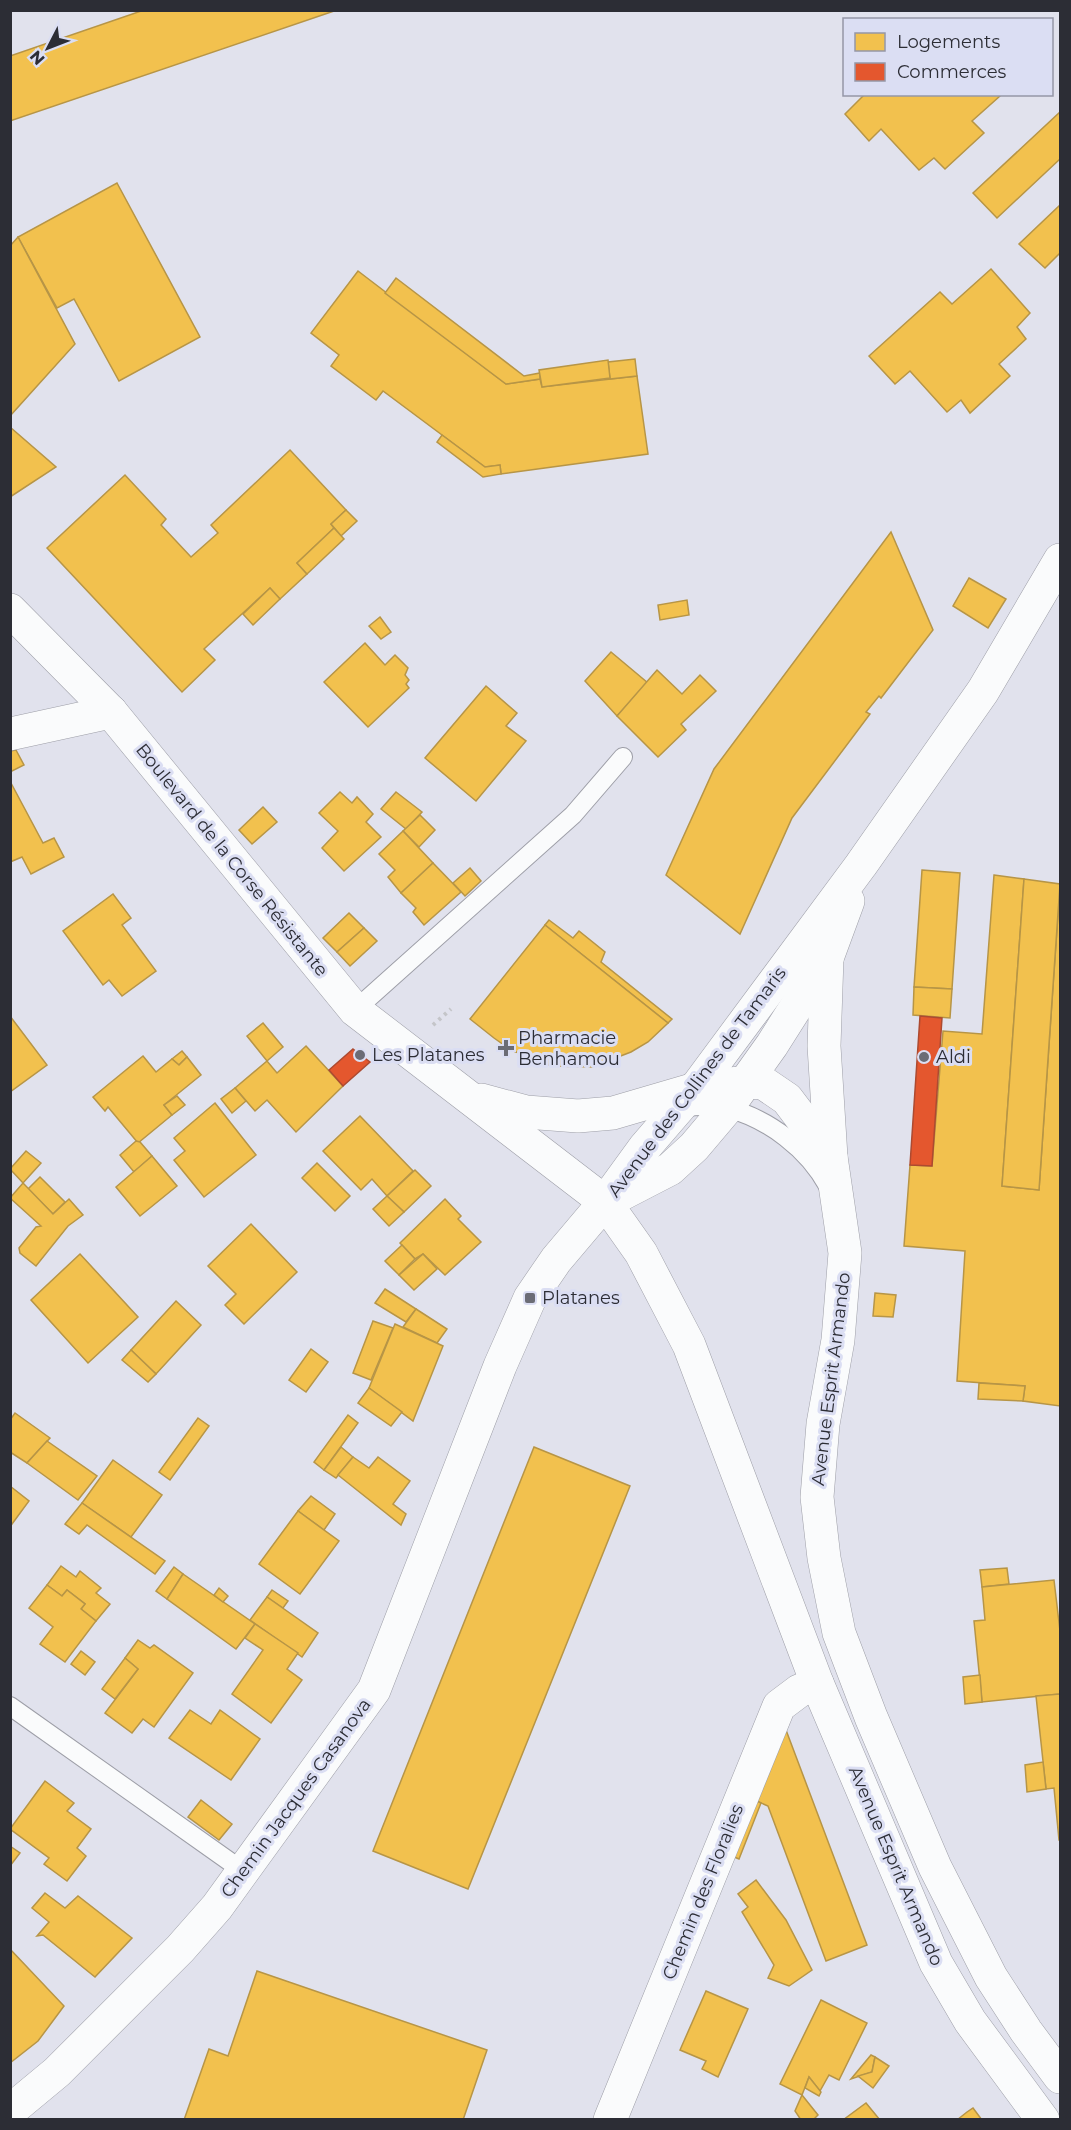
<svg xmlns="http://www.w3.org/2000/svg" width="1071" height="2130" viewBox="0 0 1071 2130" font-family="Montserrat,sans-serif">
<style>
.homes{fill:#f2c14e;stroke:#b79546;stroke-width:1.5}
.shops{fill:#e4572e;stroke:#ad4a30;stroke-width:1.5}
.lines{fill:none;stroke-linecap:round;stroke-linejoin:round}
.service-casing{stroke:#9d9ea7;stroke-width:20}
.minor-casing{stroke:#9d9ea7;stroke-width:34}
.tertiary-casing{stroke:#9d9ea7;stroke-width:34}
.path{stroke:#c4c5c9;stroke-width:4;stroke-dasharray:3 4.5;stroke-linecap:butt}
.service{stroke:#fafbfc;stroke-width:18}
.minor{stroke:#fafbfc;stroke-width:33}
.tertiary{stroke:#fafbfc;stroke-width:33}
.poi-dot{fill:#6b6c75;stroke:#dbdef3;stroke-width:2}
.labels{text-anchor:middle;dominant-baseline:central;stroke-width:6;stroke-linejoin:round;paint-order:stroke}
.street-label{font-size:18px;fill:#2c2d35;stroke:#dbdef3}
.poi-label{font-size:18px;fill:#2c2d35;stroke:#dbdef3;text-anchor:start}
</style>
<rect width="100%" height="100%" fill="#e1e2ed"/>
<g class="homes">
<path d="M144 10H337L10 121V56Z"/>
<path d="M865 94H998L1000 96 972 121 984 133 945 169 934 158 919 170 881 129 869 141 845 114Z"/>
<path d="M1060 112V159L997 218 973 193Z"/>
<path d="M117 183 200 337 119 381 74 299 57 308 18 237Z"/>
<path d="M1060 205V253L1045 268 1019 244Z"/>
<path d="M18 237 75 344 10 416V246Z"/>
<path d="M991 269 1030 313 1017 327 1026 339 999 364 1010 376 970 413 961 400 947 412 910 371 895 384 869 356 940 292 952 304Z"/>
<path d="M358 271 506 384 540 379 542 387 637 376 648 454 501 474 500 465 485 467 383 391 376 400 331 366 339 355 311 333Z"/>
<path d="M396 278 524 376 540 373V379L506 384 385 293Z"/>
<path d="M635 359 637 376 610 379 608 362Z"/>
<path d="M608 360 610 378 542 387 539 370Z"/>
<path d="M10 427 56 467 10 497Z"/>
<path d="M442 435 485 467 500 465 501 474 483 477 437 442Z"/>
<path d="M290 450 346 510 331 524 334 528 297 563 307 574 280 599 270 588 204 649 215 660 182 692 47 548 125 475 166 519 161 525 191 557 218 533 211 525Z"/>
<path d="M346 510 357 521 341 536 331 524Z"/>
<path d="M334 528 344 539 307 574 297 563Z"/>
<path d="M891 532 933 630 881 698 879 696 866 712 870 714 792 818 740 934 666 875 714 769Z"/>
<path d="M969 578 1006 599 988 628 953 606Z"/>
<path d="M270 588 280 599 253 625 243 614Z"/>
<path d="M687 600 689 615 660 620 658 605Z"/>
<path d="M380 617 391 632 381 639 369 626Z"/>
<path d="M365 643 385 665 395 655 408 668 405 675 409 680 406 684 409 688 368 727 324 682Z"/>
<path d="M611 652 648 683 617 716 585 681Z"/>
<path d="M657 670 682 694 700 675 716 691 681 724 686 730 658 757 617 716Z"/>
<path d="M486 686 517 713 506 726 526 741 476 801 425 758Z"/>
<path d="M16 750 24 765 10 772V751Z"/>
<path d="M11 783 43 843 54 838 64 857 31 874 22 857 10 862Z"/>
<path d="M340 792 352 803 357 797 373 814 366 822 381 837 344 871 322 848 338 831 319 813Z"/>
<path d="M396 792 422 812 406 829 381 809Z"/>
<path d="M263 807 277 822 252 844 239 830Z"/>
<path d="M420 815 435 830 419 847 403 831Z"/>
<path d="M403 831 433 863 401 893 388 877 395 870 379 854Z"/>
<path d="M433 863 461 892 424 925 413 912 416 908 401 893Z"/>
<path d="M470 868 481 881 465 896 453 883Z"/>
<path d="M922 870 960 873 952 989 914 987Z"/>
<path d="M994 875 1024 879 1002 1186 1039 1190 1060 886V1406L1023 1401 1025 1386 957 1381 965 1251 904 1246 910 1165 932 1166 943 1031 982 1034Z"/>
<path d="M1024 879 1060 884 1039 1190 1002 1186Z"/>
<path d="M113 894 131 918 122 925 156 971 122 996 109 980 103 985 63 931Z"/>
<path d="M349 913 364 928 337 952 323 938Z"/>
<path d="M549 920 573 938 579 931 605 952 601 962 672 1019 668 1023 545 925Z"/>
<path d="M545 925 668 1023 648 1042 631 1052 592 1067 552 1066 511 1050 494 1038 470 1019Z"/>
<path d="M364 928 377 941 350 966 337 952Z"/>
<path d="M914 987 952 989 950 1018 913 1015Z"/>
<path d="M10 1016 47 1065 10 1092Z"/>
<path d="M263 1023 283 1047 267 1061 247 1036Z"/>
<path d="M306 1046 343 1086 296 1132 267 1100 255 1111 235 1088 267 1061 277 1073Z"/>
<path d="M182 1051 187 1057 179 1065 172 1059Z"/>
<path d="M143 1056 156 1072 172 1059 179 1065 187 1057 201 1075 164 1105 172 1115 138 1143 108 1107 105 1111 93 1097Z"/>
<path d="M235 1088 246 1101 232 1113 221 1099Z"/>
<path d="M177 1096 185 1105 172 1115 164 1105Z"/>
<path d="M215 1103 256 1155 204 1197 174 1160 185 1151 174 1138Z"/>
<path d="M360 1116 413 1171 387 1196 372 1179 361 1190 323 1151Z"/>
<path d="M136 1141 140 1142 152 1156 134 1172 120 1155Z"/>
<path d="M26 1151 41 1163 23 1183 10 1169Z"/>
<path d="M152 1156 177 1186 140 1216 116 1187Z"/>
<path d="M317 1163 350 1196 335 1211 302 1178Z"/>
<path d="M415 1170 431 1186 404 1212 387 1196Z"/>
<path d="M40 1177 65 1202 53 1214 28 1189Z"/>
<path d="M23 1183 53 1214 69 1199 83 1215 68 1226 36 1266 20 1253 19 1248 36 1227 41 1226 10 1198Z"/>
<path d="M387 1196 404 1212 389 1226 373 1209Z"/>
<path d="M445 1199 461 1216 458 1219 481 1242 445 1275 423 1254 415 1259 400 1243Z"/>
<path d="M251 1224 297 1272 244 1324 225 1305 236 1294 208 1266Z"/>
<path d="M402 1245 415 1259 399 1275 385 1261Z"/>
<path d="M80 1254 138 1317 88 1363 31 1300Z"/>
<path d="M423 1254 437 1269 414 1290 399 1275Z"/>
<path d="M385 1289 416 1309 406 1322 375 1303Z"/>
<path d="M875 1293 896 1295 893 1317 873 1316Z"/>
<path d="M176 1301 201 1325 156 1374 131 1350Z"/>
<path d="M416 1309 447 1329 437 1343 403 1327Z"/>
<path d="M373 1321 393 1328 371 1380 353 1373Z"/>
<path d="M395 1324 443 1346 413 1421 369 1388Z"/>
<path d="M311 1349 328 1362 306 1392 289 1380Z"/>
<path d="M131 1350 156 1374 148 1382 122 1360Z"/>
<path d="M979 1383 1025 1386 1023 1401 978 1399Z"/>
<path d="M369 1388 402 1412 391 1426 358 1403Z"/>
<path d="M15 1413 50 1438 27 1463 10 1452V1420Z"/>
<path d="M348 1415 358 1423 324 1470 314 1462Z"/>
<path d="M198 1418 209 1426 170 1480 159 1472Z"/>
<path d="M47 1441 97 1476 78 1500 27 1463Z"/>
<path d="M341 1447 353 1457 336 1478 324 1470Z"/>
<path d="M534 1447 630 1486 468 1889 373 1851Z"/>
<path d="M353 1457 369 1468 378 1457 410 1481 393 1504 406 1514 401 1525 338 1475Z"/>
<path d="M113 1460 162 1495 131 1537 82 1503Z"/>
<path d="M10 1486 29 1501 12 1524 10 1522Z"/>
<path d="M311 1496 335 1514 324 1530 298 1511Z"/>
<path d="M82 1503 165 1561 155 1574 87 1525 79 1534 65 1524Z"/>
<path d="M298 1511 339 1541 300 1594 259 1564Z"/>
<path d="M61 1566 76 1577 80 1571 101 1588 96 1593 110 1604 96 1621 81 1609 85 1604 67 1590 62 1596 47 1585Z"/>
<path d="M174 1567 183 1574 167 1599 156 1591Z"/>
<path d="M1007 1568 1009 1584 982 1587 980 1570Z"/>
<path d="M183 1574 255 1624 236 1649 167 1599Z"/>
<path d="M1054 1580 1060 1631V1694L982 1702 974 1621 985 1620 982 1587Z"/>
<path d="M47 1585 62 1596 67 1590 85 1604 81 1609 96 1621 65 1662 40 1644 53 1627 29 1608Z"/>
<path d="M219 1588 228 1596 223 1602 214 1595Z"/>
<path d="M272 1590 288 1601 283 1608 267 1597Z"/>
<path d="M267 1597 318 1633 302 1657 250 1620Z"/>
<path d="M255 1624 298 1653 287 1669 302 1680 271 1723 232 1694 263 1650 245 1638Z"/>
<path d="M138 1640 150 1648 154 1645 193 1673 154 1727 143 1719 132 1733 105 1713 138 1669 125 1658Z"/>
<path d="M81 1651 95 1662 85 1675 71 1664Z"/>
<path d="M125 1658 138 1669 115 1699 102 1689Z"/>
<path d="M980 1675 982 1702 965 1704 963 1677Z"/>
<path d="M1060 1694V1840H1059L1054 1788 1046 1789 1036 1696Z"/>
<path d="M190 1710 211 1724 220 1710 260 1739 231 1780 169 1738Z"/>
<path d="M786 1730 867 1945 826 1961 768 1806 750 1798Z"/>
<path d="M1043 1762 1046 1789 1027 1792 1025 1765Z"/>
<path d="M45 1781 74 1803 67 1811 91 1829 77 1848 86 1856 67 1881 44 1864 49 1858 10 1829Z"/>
<path d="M750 1798 761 1803 739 1859 727 1854Z"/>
<path d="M201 1800 232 1824 219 1840 188 1817Z"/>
<path d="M10 1846 20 1853 10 1866Z"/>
<path d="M756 1880 786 1920 812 1970 789 1986 768 1978 774 1965 742 1912 748 1907 738 1894Z"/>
<path d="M45 1893 65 1908 78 1896 132 1938 95 1977 43 1935 37 1936 49 1922 32 1908Z"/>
<path d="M10 1949 64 2006 38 2041 10 2063Z"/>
<path d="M257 1971 487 2050 463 2120H184L209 2049 228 2056Z"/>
<path d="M706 1991 748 2009 718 2077 702 2069 706 2061 680 2050Z"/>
<path d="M821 2000 867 2023 839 2080 829 2075 820 2091 809 2077 802 2095 780 2084Z"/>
<path d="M871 2055 875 2057 872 2072 851 2079Z"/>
<path d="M875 2057 889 2066 873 2088 858 2076 872 2072Z"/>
<path d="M809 2077 821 2092 819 2096 805 2088Z"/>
<path d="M802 2095 818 2115 813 2120H801L795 2111Z"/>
<path d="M866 2103 880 2120H843Z"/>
<path d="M973 2108 982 2120H957L967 2112Z"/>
</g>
<g class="shops">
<path d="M920 1016 942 1018 932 1166 910 1165Z"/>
<path d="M353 1049 370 1062 343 1086 329 1070Z"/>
</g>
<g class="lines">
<defs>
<g id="service">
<path d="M355 1010 573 815 623 757"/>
<path d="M680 1108C696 1106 711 1104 727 1108 769 1119 808 1149 828 1186"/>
<path d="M10 1706 243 1871"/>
</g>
<g id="minor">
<path d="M10 734 111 712"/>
<path d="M827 958 824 1046 831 1157"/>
<path d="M612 1199 670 1169 694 1147 727 1108 772 1045 827 958 848 901"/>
<path d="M605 1202 645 1147 695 1089 861 865 983 691 1060 560"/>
<path d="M610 2120 779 1706 799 1691 817 1683"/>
</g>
<g id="tertiary">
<path d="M10 610 111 712 355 1010 605 1202 641 1253 689 1345 817 1683 936 1963 970 2021 1043 2120"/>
<path d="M481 1100 526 1112 578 1116 613 1113 695 1089 726 1084 762 1082 787 1099 831 1157 845 1253 838 1340 823 1424 817 1497 824 1558 839 1633 871 1717 935 1867 991 1977 1026 2031 1060 2077"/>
<path d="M10 2111 57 2072 180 1949 217 1907 374 1690 500 1366 530 1298 556 1260 605 1202"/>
</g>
</defs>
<use href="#service" class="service-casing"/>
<use href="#minor" class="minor-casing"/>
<use href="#tertiary" class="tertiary-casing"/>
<path class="path" d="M433 1025 451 1009"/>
<use href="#service" class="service"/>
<use href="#minor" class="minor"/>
<use href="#tertiary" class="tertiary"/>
</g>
<g class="poi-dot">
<path d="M503 1039h6v6h6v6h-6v6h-6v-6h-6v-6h6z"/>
<circle cx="360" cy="1055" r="6"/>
<circle cx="924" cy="1057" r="6"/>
<rect x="524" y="1292" width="12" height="12" rx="3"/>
</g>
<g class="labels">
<g class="street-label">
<text transform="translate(232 860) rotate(51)">Boulevard de la Corse Résistante</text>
<text transform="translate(697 1082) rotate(-53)">Avenue des Collines de Tamaris</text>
<text transform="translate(831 1379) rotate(-83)">Avenue Esprit Armando</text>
<text transform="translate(296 1798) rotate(-54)">Chemin Jacques Casanova</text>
<text transform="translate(896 1866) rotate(67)">Avenue Esprit Armando</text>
<text transform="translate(703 1892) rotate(-68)">Chemin des Floralies</text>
</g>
<g class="poi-label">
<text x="518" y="1038">Pharmacie<tspan x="518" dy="21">Benhamou</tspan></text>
<text x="372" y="1055">Les Platanes</text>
<text x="936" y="1057">Aldi</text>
<text x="542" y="1298">Platanes</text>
</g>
</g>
<rect width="1071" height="2130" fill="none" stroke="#2c2d35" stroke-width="24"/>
<rect x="843" y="18" width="210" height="78" fill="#dbdef3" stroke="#9597a7" stroke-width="1.5"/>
<rect x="855" y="33" width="30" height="18" fill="#f2c14e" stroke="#9597a7" stroke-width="1.5"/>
<text x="897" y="48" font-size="18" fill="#2c2d35">Logements</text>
<rect x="855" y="63" width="30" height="18" fill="#e4572e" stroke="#9597a7" stroke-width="1.5"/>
<text x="897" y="78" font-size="18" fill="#2c2d35">Commerces</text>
<g transform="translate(48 48) rotate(228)" stroke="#dbdef3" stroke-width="4.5" paint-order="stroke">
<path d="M0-4.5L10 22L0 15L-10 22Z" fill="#2c2d35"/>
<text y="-9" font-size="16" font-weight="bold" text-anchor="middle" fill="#2c2d35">N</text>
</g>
</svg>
